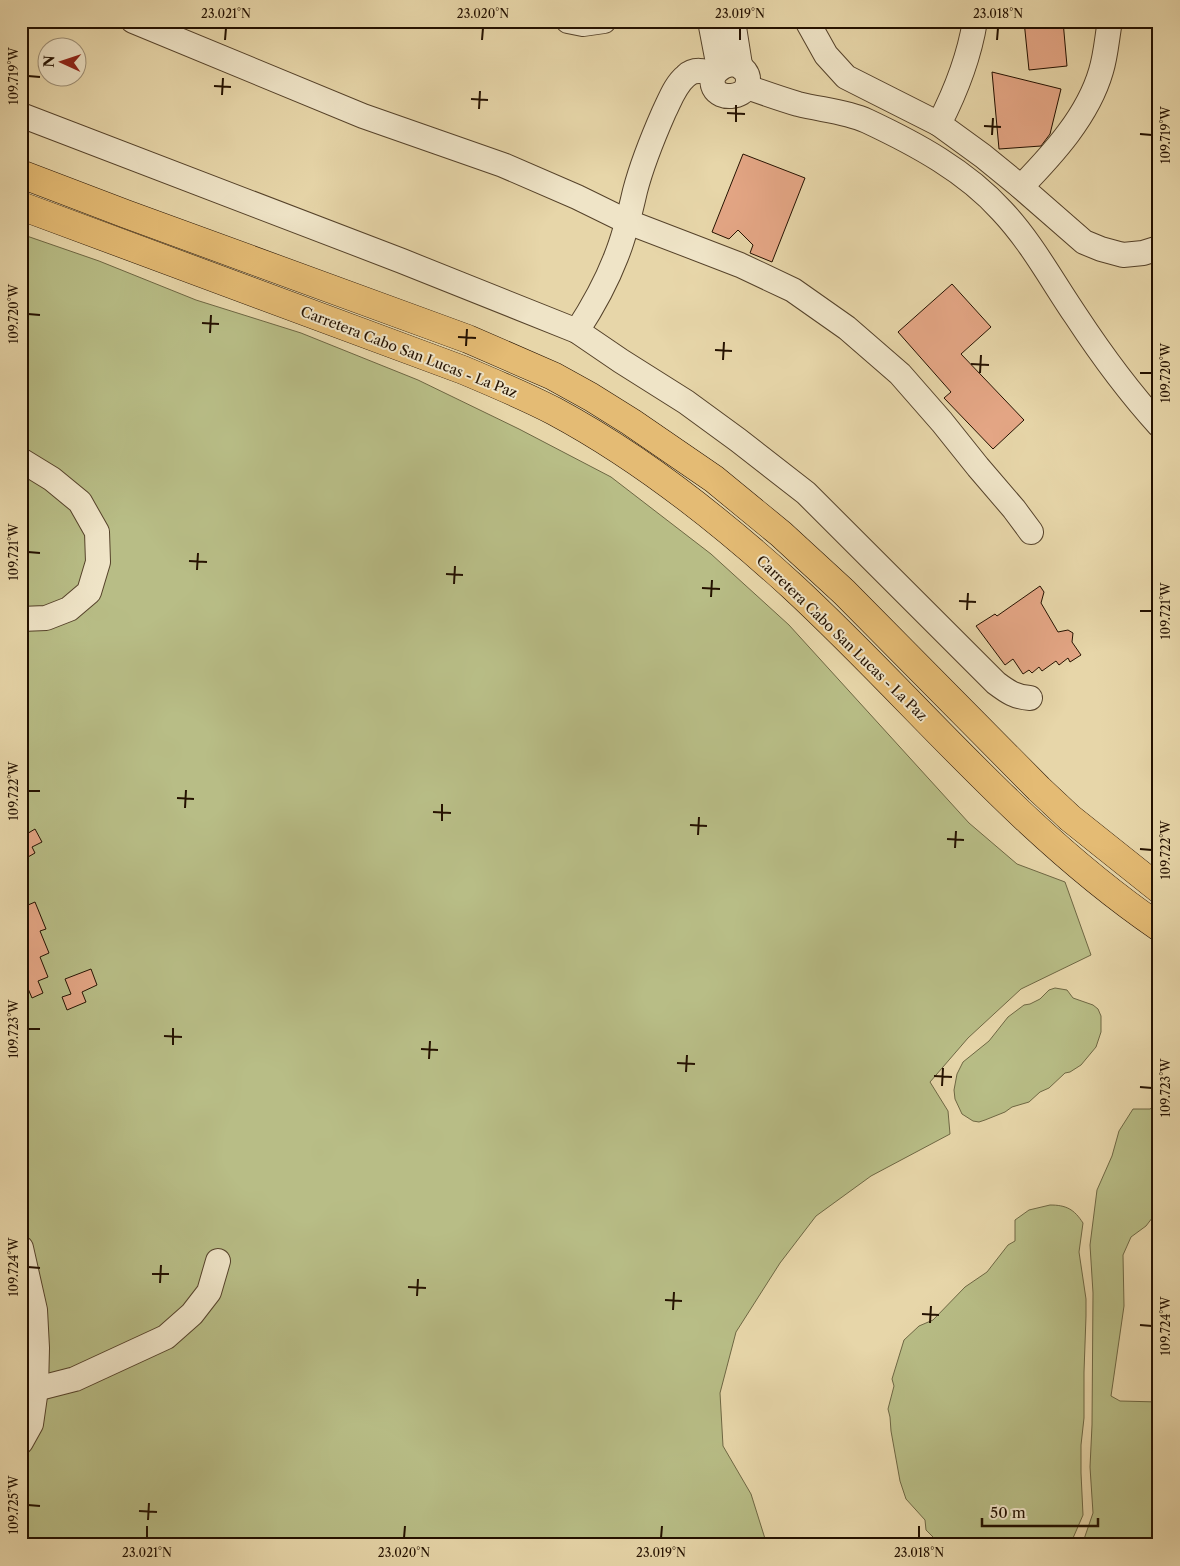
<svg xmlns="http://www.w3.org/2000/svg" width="1180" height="1566" viewBox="0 0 1180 1566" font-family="'Libre Caslon Text',serif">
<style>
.grass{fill:#b8bd86;stroke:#6e6743}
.building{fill:#e4a685;stroke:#241100}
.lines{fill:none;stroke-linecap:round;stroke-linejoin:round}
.minor-casing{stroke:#55422a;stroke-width:26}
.highway-casing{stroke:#241100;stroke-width:29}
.minor{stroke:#efe4c7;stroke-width:24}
.highway{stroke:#e4bb74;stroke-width:28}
.ticks{fill:none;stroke:#241100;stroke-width:2}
.labels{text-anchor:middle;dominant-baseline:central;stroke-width:4;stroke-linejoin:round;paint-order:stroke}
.street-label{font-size:14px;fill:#241100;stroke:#efe4c7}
.neatline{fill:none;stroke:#241100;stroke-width:2}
.ticks-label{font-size:12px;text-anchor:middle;fill:#241100}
</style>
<rect width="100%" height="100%" fill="#e7d6a9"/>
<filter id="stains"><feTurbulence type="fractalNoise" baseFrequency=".004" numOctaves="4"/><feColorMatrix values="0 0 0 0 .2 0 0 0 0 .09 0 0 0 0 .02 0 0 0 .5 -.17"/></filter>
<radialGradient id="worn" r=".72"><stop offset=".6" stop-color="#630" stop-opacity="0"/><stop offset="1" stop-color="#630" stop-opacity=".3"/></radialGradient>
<g class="grass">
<path d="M21 234 99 261 196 300 301 333 418 380 519 429 611 477 711 554 789 625 969 823 1017 864 1065 882 1091 955 1021 989 968 1038 930 1082 948 1111 950 1134 871 1176 816 1216 780 1263 736 1332 720 1393 723 1446 751 1494 767 1545H21Z"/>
<path d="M1055 988 1067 990 1073 998 1093 1005 1098 1009 1101 1016V1032L1096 1047 1081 1065 1070 1072 1065 1073 1049 1088 1040 1092 1029 1102 1012 1107 1005 1112 985 1120 979 1122 973 1121 962 1114 955 1099 954 1090 957 1074 963 1062 989 1041 1008 1017 1024 1005 1030 1004 1040 999 1049 990Z"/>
<path d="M1159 1103V1209L1146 1226 1131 1237 1123 1255 1124 1306 1111 1396 1120 1401 1159 1402V1545H1082L1093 1513 1090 1467 1092 1425 1093 1293 1090 1245 1097 1190 1112 1156 1119 1131 1133 1109H1150Z"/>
<path d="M1050 1205C1066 1205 1074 1209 1083 1223L1079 1252 1086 1299V1316L1084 1372V1418L1081 1445V1473L1083 1515 1070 1545H941L926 1530 925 1520 906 1499 900 1481 891 1431 890 1417 888 1409 894 1386 892 1379 904 1340 919 1326 933 1320 965 1287 987 1272 1008 1245 1015 1241V1220L1029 1210Z"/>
</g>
<g class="building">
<path d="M1024 21H1063L1067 66 1029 70Z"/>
<path d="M992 72 1061 89 1050 134 1041 146 999 149Z"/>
<path d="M743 154 805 178 772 262 750 253 753 245 738 230 729 239 712 232Z"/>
<path d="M952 284 991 327 961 354 1024 420 993 449 944 398 951 392 898 332Z"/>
<path d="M1040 586 1044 592 1041 603 1058 632 1068 630 1073 633 1072 642 1081 655 1070 662 1068 658 1059 665 1056 661 1042 671 1039 667 1032 673 1029 670 1023 674 1013 659 1005 665 976 626 995 614 997 616Z"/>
<path d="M21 828 25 835 35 829 42 842 32 847 35 853 21 861Z"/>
<path d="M35 902 46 929 40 931 49 953 40 957 48 977 38 981 43 993 32 998 21 972V908Z"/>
<path d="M91 969 97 985 82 992 86 1002 67 1010 62 997 71 994 65 979Z"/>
</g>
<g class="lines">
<defs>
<g id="minor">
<path d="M133 21 363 116 503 165 577 197 628 222 740 265 793 290 847 328 900 374 942 422 978 467 1014 509 1031 532"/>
<path d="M568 21 583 24 604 21"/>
<path d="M710 21 719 68"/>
<path d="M733 21 740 65"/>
<path d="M807 21 826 55 846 77 939 124 983 156 1021 187 1084 242 1101 249 1123 255 1143 253 1159 248"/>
<path d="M732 64C743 66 751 74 747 86 743 98 720 100 714 88 708 75 721 66 732 64Z"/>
<path d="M747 87C764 93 781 99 798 104 821 110 845 111 867 121 916 144 966 171 1002 211 1032 243 1052 281 1076 316 1101 354 1129 392 1159 425"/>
<path d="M21 115 402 261 577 331 621 361 686 402 738 440 806 493 996 683C1008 692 1015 697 1030 698"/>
<path d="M939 124C956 91 969 58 975 21"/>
<path d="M1021 187C1053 154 1088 116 1101 71 1106 55 1107 37 1110 21"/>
<path d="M577 331C592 308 606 283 616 257 625 235 630 213 635 191 642 164 653 137 664 112 670 100 675 85 686 76 694 68 705 71 714 74"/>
<path d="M21 460 52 479 80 502 97 532 98 562 89 592 69 609 46 618 21 619"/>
<path d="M21 1248 35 1310 37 1348 36 1389 31 1424 21 1442"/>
<path d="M36 1389 75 1379 166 1337 192 1314 209 1292 218 1261"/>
</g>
<g id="highway">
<path d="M21 174 126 214 468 339 553 376 591 397 631 422 714 479 781 534 844 592 1039 789 1070 818 1159 889"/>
<path d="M21 206 463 370C494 383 525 396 554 411 638 456 723 523 793 587 916 701 1019 831 1159 927"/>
</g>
</defs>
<use href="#minor" class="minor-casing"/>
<use href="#highway" class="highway-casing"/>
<use href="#minor" class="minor"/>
<use href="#highway" class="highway"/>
</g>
<path class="ticks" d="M225 40 226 28M482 40 483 28M740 40V28M997 40 998 28M28 76 40 77M214 86 231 87M222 95 223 78M471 99 488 100M479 109 480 91M727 113 745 114M736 122V105M984 126 1001 127M1140 134 1152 135M992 135 993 118M28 314 40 315M202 323 219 324M210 333 211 315M458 337 476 338M466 346 467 329M715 350 732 351M723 360 724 342M971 364 989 365M980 373 981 355M1140 373H1152M28 552 40 553M189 561 207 562M197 570 198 553M446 574 463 575M454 584 455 566M702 588 720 589M711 597 712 580M959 601 976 602M967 610 968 593M1140 611H1152M28 791H40M177 798 194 799M185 808 186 790M433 812 451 813M442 821V804M690 825 707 826M698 835 699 817M947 839 964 840M955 848 956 831M1140 849 1152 850M28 1029H40M164 1036 182 1037M173 1045V1028M421 1049 438 1050M429 1059 430 1041M677 1063 695 1064M686 1072 687 1055M934 1076 952 1077M942 1086 943 1068M1140 1087 1152 1088M28 1267 40 1268M152 1274H169M160 1283 161 1265M408 1287 426 1288M417 1296 418 1279M665 1300 682 1301M673 1310 674 1292M922 1314 939 1315M930 1323 931 1306M1140 1325 1152 1326M28 1505 40 1506M139 1511 157 1512M148 1520 149 1503M147 1538V1526M404 1538 405 1526M661 1538 662 1526M919 1538V1526"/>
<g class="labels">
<g class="street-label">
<text transform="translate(409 352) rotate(21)">Carretera Cabo San Lucas - La Paz</text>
<text transform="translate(842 638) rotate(44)">Carretera Cabo San Lucas - La Paz</text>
</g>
</g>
<rect width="1180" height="1566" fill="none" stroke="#e7d6a9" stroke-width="55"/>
<g transform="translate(62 62) rotate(273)"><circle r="24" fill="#efe4c7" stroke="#9e9077"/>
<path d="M0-4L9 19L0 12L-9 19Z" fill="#8f2418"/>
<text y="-8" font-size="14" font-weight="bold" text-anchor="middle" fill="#241100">N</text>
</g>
<path d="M982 1518v8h116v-8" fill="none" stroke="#241100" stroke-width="2.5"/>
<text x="990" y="1518" font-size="15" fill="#241100" stroke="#efe4c7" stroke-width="4" paint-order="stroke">50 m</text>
<rect x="28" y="28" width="1124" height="1510" class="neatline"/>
<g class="ticks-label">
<text x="226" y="18">23.021°N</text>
<text x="483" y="18">23.020°N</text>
<text x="740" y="18">23.019°N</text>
<text x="998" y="18">23.018°N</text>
<text transform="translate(14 76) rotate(-90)" y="4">109.719°W</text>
<text transform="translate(1166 135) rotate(-90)" y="4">109.719°W</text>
<text transform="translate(14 314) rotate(-90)" y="4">109.720°W</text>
<text transform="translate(1166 373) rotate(-90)" y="4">109.720°W</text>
<text transform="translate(14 552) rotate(-90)" y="4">109.721°W</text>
<text transform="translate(1166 611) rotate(-90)" y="4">109.721°W</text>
<text transform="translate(14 791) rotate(-90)" y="4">109.722°W</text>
<text transform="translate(1166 850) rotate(-90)" y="4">109.722°W</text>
<text transform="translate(14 1029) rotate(-90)" y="4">109.723°W</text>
<text transform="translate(1166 1088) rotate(-90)" y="4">109.723°W</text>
<text transform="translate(14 1267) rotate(-90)" y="4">109.724°W</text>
<text transform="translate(1166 1326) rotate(-90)" y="4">109.724°W</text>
<text transform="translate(14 1505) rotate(-90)" y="4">109.725°W</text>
<text x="147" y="1557">23.021°N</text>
<text x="404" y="1557">23.020°N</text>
<text x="661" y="1557">23.019°N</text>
<text x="919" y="1557">23.018°N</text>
</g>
<rect width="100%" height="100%" filter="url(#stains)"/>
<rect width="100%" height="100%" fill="url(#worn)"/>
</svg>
